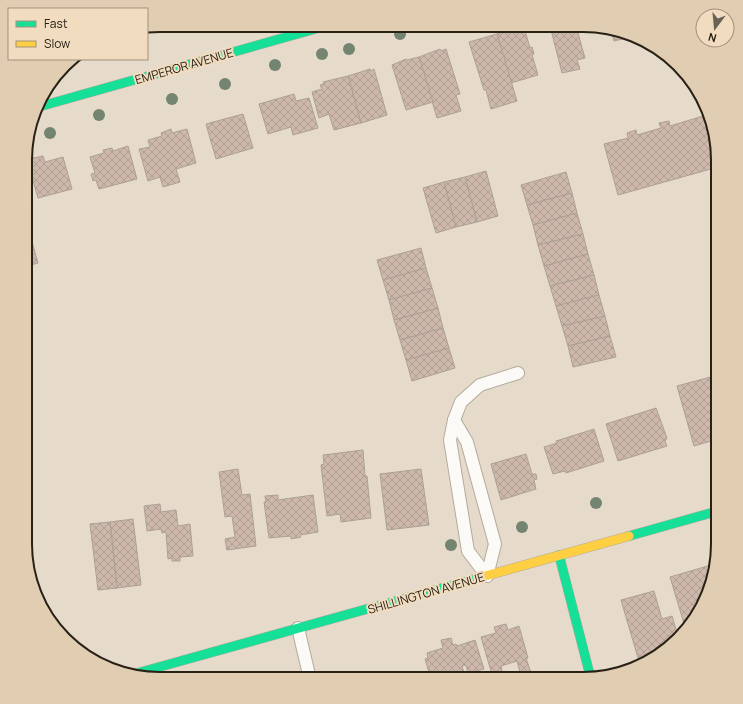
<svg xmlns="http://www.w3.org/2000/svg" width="743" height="704" viewBox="0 0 743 704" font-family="Manrope,sans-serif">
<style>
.building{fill:url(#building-cross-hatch);stroke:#aba096}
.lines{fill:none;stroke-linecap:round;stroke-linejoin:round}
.lane-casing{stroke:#b2aa9d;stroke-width:14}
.fast-casing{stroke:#b2aa9d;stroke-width:10}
.slow-casing{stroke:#b2aa9d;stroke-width:10}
.lane{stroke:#fbfaf7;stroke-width:12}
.fast{stroke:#16e098;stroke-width:9}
.slow{stroke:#ffcf43;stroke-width:9}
.tree{fill:#738471}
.labels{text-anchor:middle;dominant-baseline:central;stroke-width:4;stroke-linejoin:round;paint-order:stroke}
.street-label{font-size:12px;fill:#282116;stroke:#f1dcc0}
.rim{fill:none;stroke:#282116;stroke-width:2}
</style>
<defs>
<pattern id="building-cross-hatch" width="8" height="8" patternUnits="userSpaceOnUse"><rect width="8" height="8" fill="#ceb8ac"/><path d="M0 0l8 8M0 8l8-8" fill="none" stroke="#b19e93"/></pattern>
</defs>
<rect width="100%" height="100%" fill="#e6dbcb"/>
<g class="building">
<path d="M550 26H576L585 58 577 60 580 69 562 73Z"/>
<path d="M521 27V28L524 27 530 48 532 47 534 54 532 55 538 75 511 83 497 34Z"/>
<path d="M611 30 631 37 614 41Z"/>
<path d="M497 34 517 101 491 109 486 90H484L469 42Z"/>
<path d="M440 49 441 51 446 49 460 94 456 95 461 111 437 118 419 57Z"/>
<path d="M419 57 433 102 406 110 392 65 406 59 407 60Z"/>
<path d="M370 69 371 71 374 69 387 115 361 123 348 76Z"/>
<path d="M348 76 361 123 334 130 329 114 319 118 312 92 322 89 320 85 324 84 323 82Z"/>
<path d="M294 94 296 101 309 98 318 128 293 135 291 127 268 134 259 104Z"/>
<path d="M708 110 718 151V167L618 195 604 144 628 138 627 133 636 130 637 135 661 128 659 123 669 121 670 126 703 116 702 112Z"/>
<path d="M243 114 253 148 216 159 206 124Z"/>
<path d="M171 129 172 133 187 129 196 163 176 169 180 182 163 187 160 177 148 181 139 149 150 147 148 140 162 136 161 133Z"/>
<path d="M128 146 137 179 99 189 96 180 93 181 91 174 95 173 90 157 104 153 103 150 112 148 113 151Z"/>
<path d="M43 156 45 162 63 157 72 189 38 198 29 167H31L29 159Z"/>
<path d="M486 171 498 216 477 222 465 177Z"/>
<path d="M566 172 572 193 527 205 521 185Z"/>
<path d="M465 177 477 222 456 227 444 182Z"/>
<path d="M444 182 456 227 436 233 423 188Z"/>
<path d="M572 193 577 213 533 225 527 205Z"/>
<path d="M577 213 583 234 538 245 533 225Z"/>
<path d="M29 231 38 263 27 266V232Z"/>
<path d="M583 234 588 254 544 266 538 245Z"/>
<path d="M421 248 426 268 383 280 377 260Z"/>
<path d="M588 254 594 275 550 286 544 266Z"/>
<path d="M426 268 432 288 389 300 383 280Z"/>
<path d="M594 275 599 295 556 306 550 286Z"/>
<path d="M432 288 438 308 394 320 389 300Z"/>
<path d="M599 295 605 316 562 326 556 306Z"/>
<path d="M438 308 443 328 400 340 394 320Z"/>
<path d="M605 316 610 336 568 346 562 326Z"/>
<path d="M443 328 449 348 406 360 400 340Z"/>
<path d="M610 336 616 357 573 367 568 346Z"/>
<path d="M449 348 455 368 412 381 406 360Z"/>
<path d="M718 375V439L694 446 677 386Z"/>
<path d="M656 408 667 438 665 441 667 446 618 461 606 424Z"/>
<path d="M594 429 604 461 566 473 565 471 553 474 544 447 557 443 556 441Z"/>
<path d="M363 450 365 476H367L371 518 341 522 340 514 327 516 321 465 324 464 323 455Z"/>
<path d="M526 454 532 474H536L537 479 534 480 536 489 501 500 491 464Z"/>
<path d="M238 469 242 495 250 494 256 546 227 550 225 539 235 537 232 516 225 517 219 472Z"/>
<path d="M421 469 429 525 387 530 380 474Z"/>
<path d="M278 495V500L313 495 318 532 300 535 301 537 291 539V536L269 538 264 502H266L265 496Z"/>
<path d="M160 504 161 512 176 510 178 526 190 524 193 556 180 557V561H172V558L168 559 166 532 162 533 161 529 147 531 144 506Z"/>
<path d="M133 519 141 585 117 588 110 522Z"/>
<path d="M110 522 117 588 98 590 90 524Z"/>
<path d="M25 552 34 584 32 585 25 553Z"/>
<path d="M711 565 713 571 704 604 685 627 670 577Z"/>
<path d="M654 591 662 619 672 616 678 636 666 650 638 658 621 600Z"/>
<path d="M506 624 508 630 519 626 528 658H526L531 673 521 676 517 661 501 666 503 675 493 678 481 637 496 633 494 627Z"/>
<path d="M451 638 453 645 456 644 457 646 475 640 484 669 468 673 466 665 462 666 466 679H431L425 659 428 658 427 653 443 648 441 640Z"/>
</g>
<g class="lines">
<defs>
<g id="lane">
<path d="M454 420 467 442 495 544 487 576"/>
<path d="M487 576 468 551 450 440 454 420 461 402 480 385 518 373"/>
<path d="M298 628 310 679"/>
</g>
<g id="fast">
<path d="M38 107 329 25"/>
<path d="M629 536 718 511"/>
<path d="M559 555 591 679"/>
<path d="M134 674 478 578"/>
</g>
<path id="slow" d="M478 578 629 536"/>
</defs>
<use href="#lane" class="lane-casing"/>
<use href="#fast" class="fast-casing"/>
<use href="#slow" class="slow-casing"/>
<use href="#lane" class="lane"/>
<use href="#fast" class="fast"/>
<use href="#slow" class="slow"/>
</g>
<g class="tree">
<circle cx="400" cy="34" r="6"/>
<circle cx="349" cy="49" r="6"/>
<circle cx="322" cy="54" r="6"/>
<circle cx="275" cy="65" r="6"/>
<circle cx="225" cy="84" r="6"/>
<circle cx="172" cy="99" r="6"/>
<circle cx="99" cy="115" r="6"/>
<circle cx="50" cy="133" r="6"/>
<circle cx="596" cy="503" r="6"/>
<circle cx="522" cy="527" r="6"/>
<circle cx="451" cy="545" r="6"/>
</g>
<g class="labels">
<g class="street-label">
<text transform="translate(184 66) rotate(-16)">EMPEROR AVENUE</text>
<text transform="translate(426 593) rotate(-16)">SHILLINGTON AVENUE</text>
</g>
</g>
<path d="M0 0H743V704H0ZM160 32H583A128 128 0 0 1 711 160V544A128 128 0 0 1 583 672H160A128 128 0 0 1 32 544V160A128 128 0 0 1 160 32Z" fill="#e1cdb2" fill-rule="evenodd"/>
<path class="rim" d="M160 32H583A128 128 0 0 1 711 160V544A128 128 0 0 1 583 672H160A128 128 0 0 1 32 544V160A128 128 0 0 1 160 32Z"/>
<rect x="8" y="8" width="140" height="52" fill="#f1dcc0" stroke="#a1917c"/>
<rect x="16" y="21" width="20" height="6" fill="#16e098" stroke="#a1917c"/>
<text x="44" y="28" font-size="12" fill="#282116">Fast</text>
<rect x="16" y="41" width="20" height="6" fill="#ffcf43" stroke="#a1917c"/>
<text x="44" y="48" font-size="12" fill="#282116">Slow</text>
<g transform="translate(715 28) rotate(196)"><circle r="19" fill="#f1dcc0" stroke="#a1917c"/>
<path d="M0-3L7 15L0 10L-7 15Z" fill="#6a6255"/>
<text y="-6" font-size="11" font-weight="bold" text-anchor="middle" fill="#282116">N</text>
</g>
</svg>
